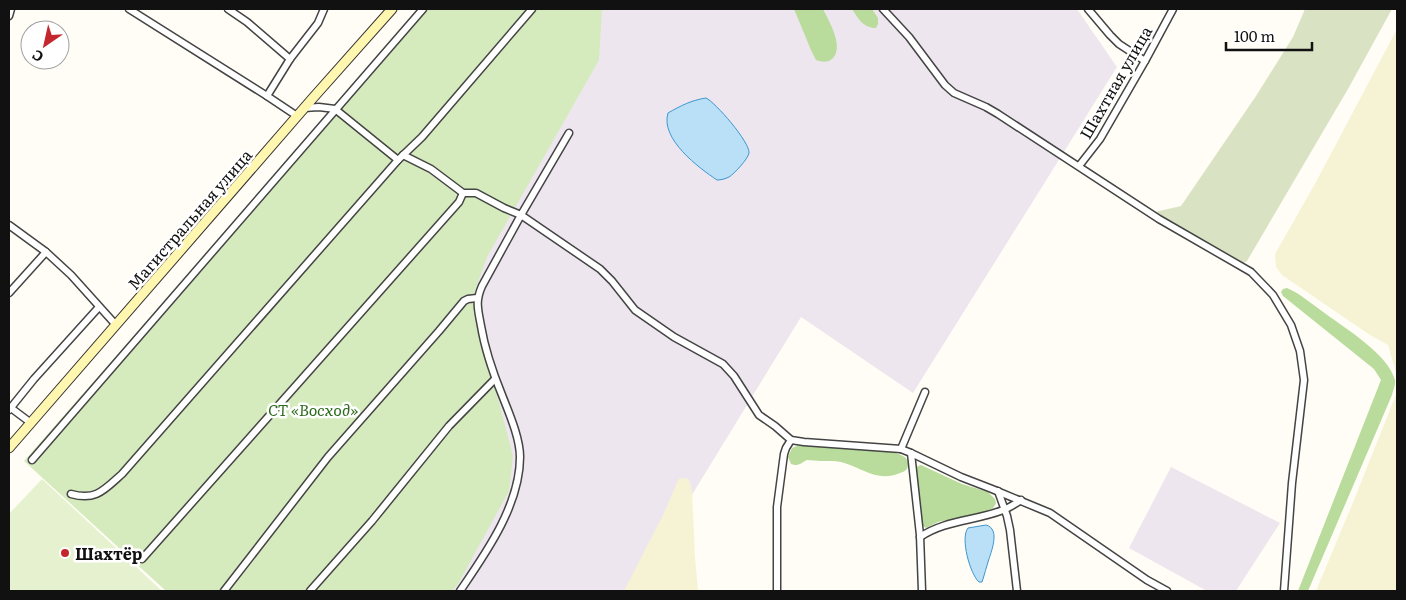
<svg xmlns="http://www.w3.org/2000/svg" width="1406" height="600" viewBox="0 0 1406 600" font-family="Literata,serif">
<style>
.industrial{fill:#eee6ef}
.farmland{fill:#f6f3d4}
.green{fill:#d5ebbd}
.forest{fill:#b9dc9c}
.cemetery{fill:#d9e3c4}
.pitch{fill:#e6f2cf}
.water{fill:#b9e0f7;stroke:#3f96cf}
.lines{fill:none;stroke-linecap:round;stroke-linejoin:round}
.street-casing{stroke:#444;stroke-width:9}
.secondary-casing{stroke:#333;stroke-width:11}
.street{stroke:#fff;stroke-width:6}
.secondary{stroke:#fff6b0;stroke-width:9}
.poi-dot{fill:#c4262e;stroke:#fff;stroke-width:2}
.labels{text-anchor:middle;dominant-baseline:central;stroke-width:5;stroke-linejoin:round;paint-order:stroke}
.street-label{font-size:16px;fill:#111;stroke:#fff}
.park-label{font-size:16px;font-style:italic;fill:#2f6b1f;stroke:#fff}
.poi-label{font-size:16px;font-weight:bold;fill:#111;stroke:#fff;text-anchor:start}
</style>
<rect width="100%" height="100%" fill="#fffdf5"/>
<g class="industrial">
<path d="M593 9H1077L1117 67 913 393 801 317 633 591H426L455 285Z"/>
<path d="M1171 467 1280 523 1236 591H1207L1129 548Z"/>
</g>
<g class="farmland">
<path d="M1397 29V376L1388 345 1370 335 1282 275 1276 267 1275 254 1316 182Z"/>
<path d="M1397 392V591H1316L1354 500Z"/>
<path d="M682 478 688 479 690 482 692 491 695 557 698 591H624L664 513 677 483 679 479Z"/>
</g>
<path class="green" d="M421 9H602L599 60 487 257 472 299 513 456 509 491 458 584 452 591H166L24 461Z"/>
<g class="forest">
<path d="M794 9H823C829 21 845 48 832 59 827 63 822 62 816 60L811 50Z"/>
<path d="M852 9H872L878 18V24L876 28C863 28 858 18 852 9Z"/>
<path d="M1287 288C1301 294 1313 305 1326 314 1346 329 1388 354 1395 380 1396 385 1393 390 1392 395L1308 591H1298L1381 380 1374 369 1283 296 1281 292 1283 289Z"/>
<path d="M799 445C819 446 894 446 906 458 908 461 909 465 907 469 905 471 903 472 900 473 874 484 858 463 834 461 825 461 816 461 807 460 801 463 798 467 791 464L788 457 792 448Z"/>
<path d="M921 465 962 484 988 492 995 499 996 503 994 507 986 513 938 522 926 528 923 526 921 522 916 468 918 466Z"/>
</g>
<path class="cemetery" d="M1305 9H1392L1348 89 1247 261 1242 264 1155 212 1181 206 1256 96 1293 37Z"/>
<path class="pitch" d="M42 479 162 591H9V514Z"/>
<g class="water">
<path d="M706 98C715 102 750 142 749 153 748 159 734 174 729 177 725 179 721 180 717 180 699 168 660 139 668 113 680 106 692 100 706 98Z"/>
<path d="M986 525C1001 529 991 552 988 562 986 568 985 573 983 579L982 582H979C970 574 960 538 968 528Z"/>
</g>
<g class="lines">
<defs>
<g id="street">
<path d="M129 9 267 96 297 116"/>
<path d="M228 9 247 22 290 59"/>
<path d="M883 9 909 37 945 85 954 93 986 107 998 114 1159 219 1251 272 1273 295 1291 325 1300 351 1304 380 1292 483 1284 591"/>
<path d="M1088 9 1110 35 1119 44 1145 61"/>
<path d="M9 16 11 9"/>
<path d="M267 96 290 59 318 23 324 9"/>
<path d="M304 108 319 107 335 109 398 160"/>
<path d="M403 155 431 169 463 193H476L504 208 521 215 600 269 612 281 635 310 674 337 723 364 734 376 759 415 775 426 791 440 804 442 901 449 911 453 961 477 992 489 1050 513 1147 580 1167 591"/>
<path d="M1079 166 1100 139 1145 61 1173 9"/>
<path d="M9 225 46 252 71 275 116 325"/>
<path d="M9 293 46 252"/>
<path d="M11 408 31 423"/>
<path d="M9 410 34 379 99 307"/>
<path d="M901 449 925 392"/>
<path d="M911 453 920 535 922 591"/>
<path d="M32 460 423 9"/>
<path d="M998 491 1007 516 1010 530 1017 591"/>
<path d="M71 494C96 501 104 490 122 474L398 160 422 137 532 9"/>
<path d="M920 537C945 520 975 521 1003 510 1009 508 1015 504 1021 500"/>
<path d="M142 559 459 202 463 193"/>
<path d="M224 591 328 457 439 331 464 301 468 299 477 298"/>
<path d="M310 591 372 521 449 426 495 379"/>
<path d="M460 591C486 553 520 505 520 457 520 438 509 413 502 395 493 373 485 350 481 326 478 309 475 302 482 286L521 215 569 133"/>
<path d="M777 591V507L784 454 786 448 791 440"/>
</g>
<path id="secondary" d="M9 448 312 99 392 9"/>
</defs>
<use href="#street" class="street-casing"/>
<use href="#secondary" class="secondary-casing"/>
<use href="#street" class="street"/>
<use href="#secondary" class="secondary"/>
</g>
<circle class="poi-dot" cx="65" cy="553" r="5"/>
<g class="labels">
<g class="street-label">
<text transform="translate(1115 82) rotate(-60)">Шахтная улица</text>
<text transform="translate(189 219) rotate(-49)">Магистральная улица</text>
</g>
<g class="park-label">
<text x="313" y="409">СТ «Восход»</text>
</g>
<g class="poi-label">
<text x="75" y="553">Шахтёр</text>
</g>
</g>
<rect width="1406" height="600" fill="none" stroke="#111111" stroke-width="20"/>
<g transform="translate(45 45) rotate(214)"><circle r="24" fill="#ffffff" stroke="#a0a0a0"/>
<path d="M0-4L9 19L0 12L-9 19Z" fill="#c4262e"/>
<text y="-8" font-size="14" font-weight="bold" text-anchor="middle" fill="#111111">С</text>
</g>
<path d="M1226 42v8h86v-8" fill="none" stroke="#111111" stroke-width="2.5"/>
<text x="1234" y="42" font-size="15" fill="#111111" stroke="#ffffff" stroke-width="4" paint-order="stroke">100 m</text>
</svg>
